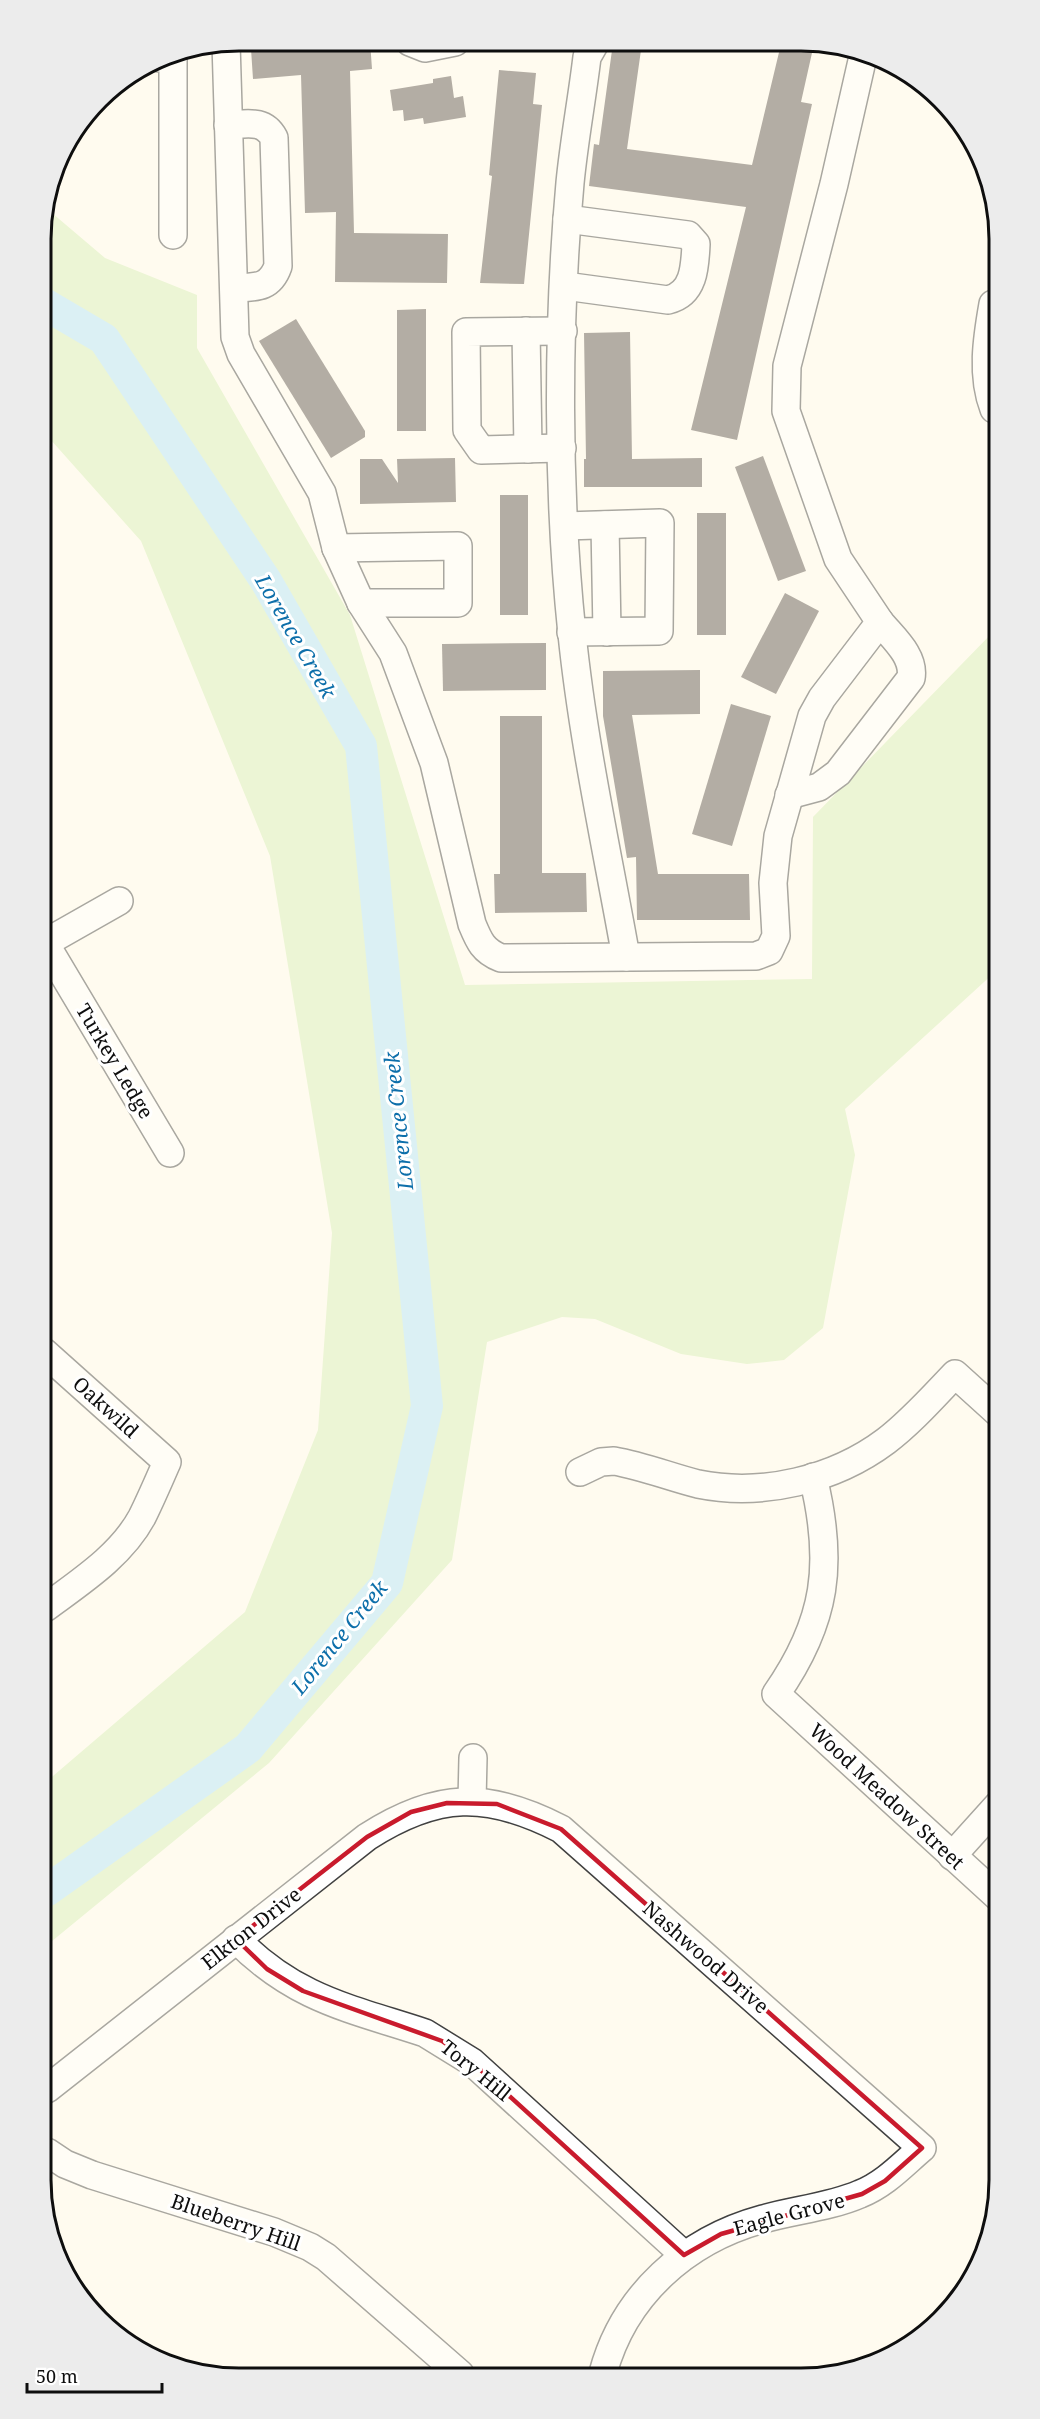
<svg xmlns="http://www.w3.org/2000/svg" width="1040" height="2419" viewBox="0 0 1040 2419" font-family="'Noto Serif',serif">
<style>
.green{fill:#d5edb5}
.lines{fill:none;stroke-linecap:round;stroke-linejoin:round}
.river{stroke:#afe3fb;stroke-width:32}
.building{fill:#584e49}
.minor-casing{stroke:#414141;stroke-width:30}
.minor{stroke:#fff;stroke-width:27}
.marked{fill:none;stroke:#c91b2d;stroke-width:4.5;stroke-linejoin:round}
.labels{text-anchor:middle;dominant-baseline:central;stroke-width:6;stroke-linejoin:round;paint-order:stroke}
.street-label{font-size:20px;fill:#0e0e0e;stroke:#fff}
.water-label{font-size:21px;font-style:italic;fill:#0d6faa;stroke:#fff}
.rim{fill:none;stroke:#0e0e0e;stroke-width:3}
</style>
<rect width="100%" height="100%" fill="#fffbef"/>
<path class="green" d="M45 210 52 213 105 258 197 295V348L350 615 465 985 812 979 813 817 994 631 995 972 845 1109 855 1155 823 1328 784 1360 747 1364 681 1354 595 1319 562 1317 487 1342 452 1560 269 1763 46 1946V1782L245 1612 318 1430 332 1233 270 856 141 541 42 430 41 225Z"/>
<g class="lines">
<path class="river" d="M41 302 104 339 266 581 361 746 427 1406 387 1583 248 1748 46 1891"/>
</g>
<g class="building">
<path d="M352 41H370L372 69 350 71 354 233 448 234 447 283 335 282 336 212 305 213 301 75 253 79 251 49Z"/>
<path d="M613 43H642L627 149 752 165 781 44H814L801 102 812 104 737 440 691 430 746 207 589 186 594 144 599 145Z"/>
<path d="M499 70 536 73 533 104 542 105 524 284 480 283 492 176 489 175Z"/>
<path d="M451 76 454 98 463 96 466 117 424 124 423 118 404 121 403 110 393 111 390 90 433 83V79Z"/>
<path d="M426 309V431H397V310Z"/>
<path d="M296 319 365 431V437L331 458 259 341Z"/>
<path d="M630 332 632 459 702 458V487H584V459H586L584 333Z"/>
<path d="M763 456 806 571 778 581 735 467Z"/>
<path d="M455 458 456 502 360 504V459H382L398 483 397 459Z"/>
<rect x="500" y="495" width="28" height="120"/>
<rect x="697" y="513" width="29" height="122"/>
<path d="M785 593 819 611 776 694 741 677Z"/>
<path d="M546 643V690L443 691 442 644Z"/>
<path d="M700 670V714L632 715 658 874H749L750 920H637L636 857 627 858 603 716V671Z"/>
<path d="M731 704 771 716 732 846 692 834Z"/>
<path d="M500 716H542V873H586L587 912 495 913 494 874H500Z"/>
</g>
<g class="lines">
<defs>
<g id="minor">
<path d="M410 42 425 48 455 42"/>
<path d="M226 43 235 337 241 354 322 493 336 548 361 603 393 653 434 763 472 924C479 941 483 951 501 958L756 956 769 951 776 936 773 883 778 836 812 716 822 698 880 622 838 559 786 411 787 366 834 184 864 52"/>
<path d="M595 43 587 57C582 99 574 141 570 183 557 327 557 490 572 634 583 742 607 850 626 957"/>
<path d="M159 58H173V235"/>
<path d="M228 125C247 124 264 119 274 138L278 266C270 289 255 287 234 288"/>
<path d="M565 286 668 300C694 294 695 267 696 244L688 235 567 219"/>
<path d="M993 304C987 338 981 376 994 409"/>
<path d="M526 331 528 449"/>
<path d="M562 448 481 450 467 430 466 332 563 331"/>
<path d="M605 525 607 632"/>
<path d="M565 526 660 523 659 631 571 632"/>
<path d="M336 548 458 546V603H361"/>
<path d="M789 795 819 787 838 773 911 678C915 656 893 638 880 622"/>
<path d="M43 940 170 1153"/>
<path d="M45 943 119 901"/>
<path d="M44 1352 167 1462C159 1480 151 1499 142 1517 121 1556 80 1582 45 1608"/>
<path d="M580 1472 601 1462 614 1461C643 1466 670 1477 698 1484 762 1497 834 1480 886 1441 911 1422 933 1397 955 1374L997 1412"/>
<path d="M813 1477C834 1563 827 1621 776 1694L998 1897"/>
<path d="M472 1801 473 1758"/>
<path d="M952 1856 998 1805"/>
<path d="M236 1939C295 1999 349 2008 425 2033L472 2062 684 2255"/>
<path d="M47 2089 367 1837C437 1792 487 1791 561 1829L922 2148C902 2165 885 2184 860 2194 830 2207 795 2210 763 2219 686 2240 624 2295 603 2373"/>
<path d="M47 2152 65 2164 92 2175 274 2232 310 2247 326 2257 460 2374"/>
</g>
</defs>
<use href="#minor" class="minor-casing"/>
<use href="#minor" class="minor"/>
</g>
<path d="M0 0H1040V2419H0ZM447 1803 497 1804 561 1829 922 2148 885 2181 862 2194 721 2234 684 2255 472 2062 442 2041 303 1991 267 1969 236 1939 367 1837 411 1812Z" fill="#fffbef" fill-opacity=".55" fill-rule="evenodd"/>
<path class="marked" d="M447 1803 497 1804 561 1829 922 2148 885 2181 862 2194 721 2234 684 2255 472 2062 442 2041 303 1991 267 1969 236 1939 367 1837 411 1812Z"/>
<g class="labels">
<g class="street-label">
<text transform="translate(115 1061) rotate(59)">Turkey Ledge</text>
<text transform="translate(106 1407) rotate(42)">Oakwild</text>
<text transform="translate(887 1796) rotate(43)">Wood Meadow Street</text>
<text transform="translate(251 1928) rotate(-38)">Elkton Drive</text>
<text transform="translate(706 1957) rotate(41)">Nashwood Drive</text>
<text transform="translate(476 2070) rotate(39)">Tory Hill</text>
<text transform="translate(789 2214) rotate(-15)">Eagle Grove</text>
<text transform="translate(236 2222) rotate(19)">Blueberry Hill</text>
</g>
<g class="water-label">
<text transform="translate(296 636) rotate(60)">Lorence Creek</text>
<text transform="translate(398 1121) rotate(-96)">Lorence Creek</text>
<text transform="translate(339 1637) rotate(-51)">Lorence Creek</text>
</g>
</g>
<path d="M0 0H1040V2419H0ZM239 51H801A188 188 0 0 1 989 239V2180A188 188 0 0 1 801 2368H239A188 188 0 0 1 51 2180V239A188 188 0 0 1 239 51Z" fill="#ececec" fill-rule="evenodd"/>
<path class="rim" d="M239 51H801A188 188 0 0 1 989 239V2180A188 188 0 0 1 801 2368H239A188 188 0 0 1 51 2180V239A188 188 0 0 1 239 51Z"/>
<path d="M27 2383v9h135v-9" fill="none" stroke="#0e0e0e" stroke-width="3"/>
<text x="36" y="2383" font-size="18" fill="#0e0e0e" stroke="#ffffff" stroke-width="4.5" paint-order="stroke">50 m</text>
</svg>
